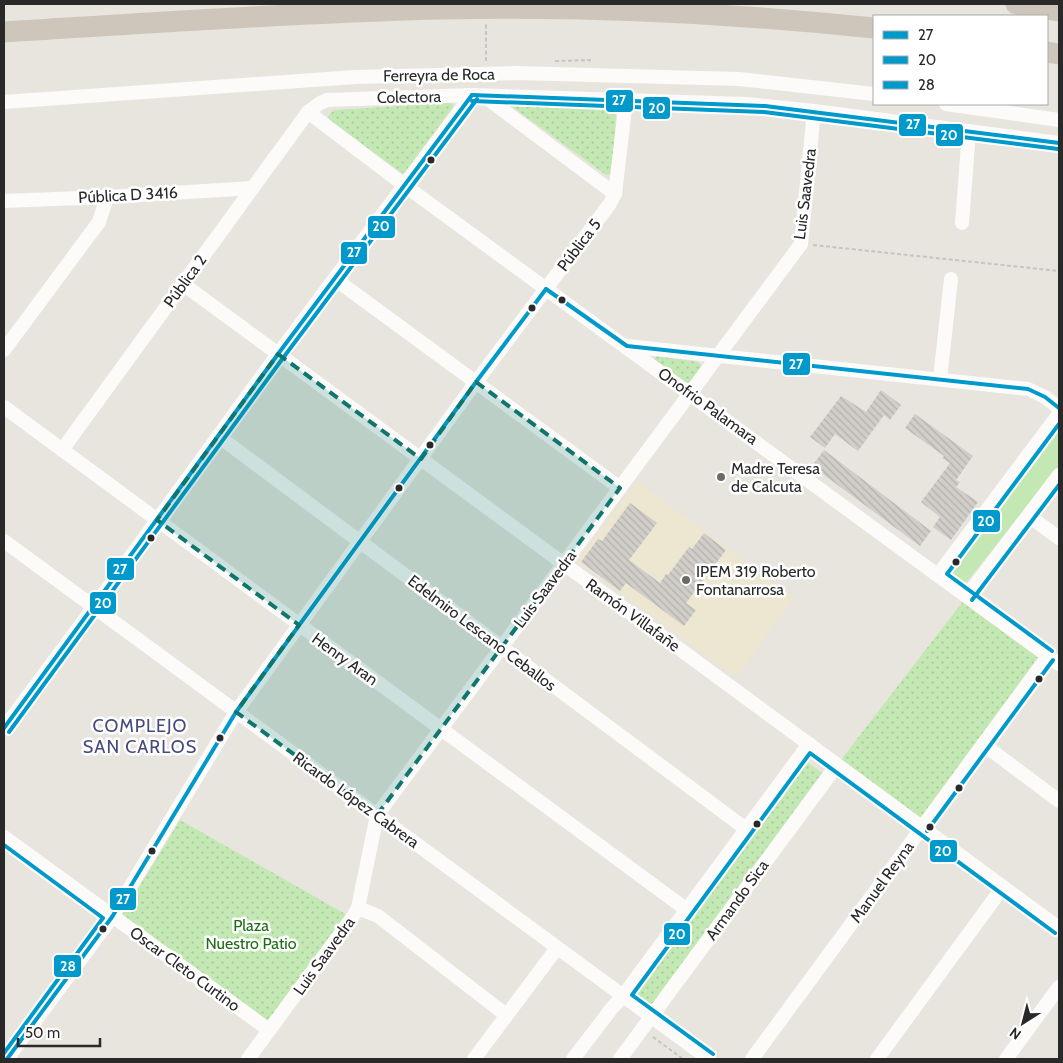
<svg xmlns="http://www.w3.org/2000/svg" width="1063" height="1063" viewBox="0 0 1063 1063" font-family="Cabin,sans-serif">
<style>
.education{fill:#ede6d1}
.grass{fill:#c4e8b3}
.park{fill:url(#park-dots)}
.building{fill:url(#building-back-hatch)}
.lines{fill:none;stroke-linecap:round;stroke-linejoin:round}
.path{stroke:#c6c5c4;stroke-width:2;stroke-dasharray:4 2.5;stroke-linecap:butt}
.minor{stroke:#fcfbfa;stroke-width:14}
.highway{stroke:#cfc6bb;stroke-width:21}
.bus-1-casing{stroke:#fff;stroke-width:8}
.bus-2-casing{stroke:#fff;stroke-width:8}
.bus-3-casing{stroke:#fff;stroke-width:8}
.bus-1{stroke:#0099cb;stroke-width:4}
.bus-2{stroke:#0099cb;stroke-width:4}
.bus-3{stroke:#0099cb;stroke-width:4}
.marked{fill:#0f766e;fill-opacity:0.2;stroke:#0f766e;stroke-width:4;stroke-dasharray:10 6;stroke-linejoin:round}
.bus-dot{fill:#292929;stroke:#fff;stroke-width:2}
.poi-dot{fill:#6c6b68;stroke:#fff;stroke-width:2}
.labels{text-anchor:middle;dominant-baseline:central;stroke-width:5;stroke-linejoin:round;paint-order:stroke}
.street-label{font-size:16px;fill:#292929;stroke:#fff}
.poi-label{font-size:16px;fill:#292929;stroke:#fff;text-anchor:start}
.park-label{font-size:16px;fill:#1d6e12;stroke:#fff}
.neighbourhood-label{font-size:18px;letter-spacing:1px;fill:#454a7f;stroke:#fff}
.line-badge{stroke:#fff;stroke-width:2}
.badge-label{font-size:14px;text-anchor:middle;font-weight:bold;fill:#fff}
</style>
<defs>
<pattern id="park-dots" width="8" height="8" patternUnits="userSpaceOnUse" patternTransform="scale(1.25)"><rect width="8" height="8" fill="#c4e8b3"/><path d="M2 2h.1M6 6h.1" fill="none" stroke="#a8c79a" stroke-width="1.8" stroke-linecap="round"/></pattern>
<pattern id="building-back-hatch" width="6" height="6" patternUnits="userSpaceOnUse" patternTransform="scale(1.25)"><rect width="6" height="6" fill="#d1cec9"/><path d="M-1 5l2 2M0 0l6 6M5-1l2 2" fill="none" stroke="#b3b1ad"/></pattern>
</defs>
<rect width="100%" height="100%" fill="#e8e5de"/>
<path class="education" d="M637 481 794 598 736 677 577 561Z"/>
<path class="grass" d="M1059 425V466L962 588 944 575Z"/>
<g class="park">
<path d="M450 103 453 104V107L405 172 402 173 329 120 328 116 334 110Z"/>
<path d="M507 103 614 108 616 112 613 170 610 174 606 175Z"/>
<path d="M658 356 698 362 703 368 690 384 684 382 653 359Z"/>
<path d="M967 596 1048 656 922 827 837 765Z"/>
<path d="M803 759 822 773 652 1008 633 994Z"/>
<path d="M180 820 347 915 266 1024 120 918Z"/>
</g>
<g class="building">
<path d="M881 390 901 405 890 420 884 415 858 451 835 434 825 448 810 437 841 396 866 412Z"/>
<path d="M915 414 973 456 956 480 960 482 956 487 978 502 951 540 933 527 940 517 921 502 950 463 942 458 944 456 905 428Z"/>
<path d="M824 450 931 531 920 546 812 466Z"/>
<path d="M630 503 657 523 629 560 660 583 666 574 668 575 689 547 692 549 704 533 726 550 686 603 696 610 684 626 626 583 620 591 581 562 598 539 602 541Z"/>
</g>
<g class="lines">
<g class="path">
<path d="M486 61V24"/>
<path d="M555 61 590 60V63"/>
<path d="M813 245 1059 271"/>
<path d="M653 1037 683 1059"/>
</g>
<g class="minor">
<path d="M484 96 615 194"/>
<path d="M4 102 355 77 517 73 739 79 874 94"/>
<path d="M946 104 1059 120"/>
<path d="M308 112 404 185 1059 664"/>
<path d="M4 201 107 197 253 188"/>
<path d="M962 223 969 131"/>
<path d="M335 279 620 488"/>
<path d="M183 284 1059 928"/>
<path d="M627 346 1028 389 1045 397 1059 408"/>
<path d="M4 350 99 222 107 197"/>
<path d="M940 379 951 279"/>
<path d="M4 407 687 910"/>
<path d="M218 436 746 829"/>
<path d="M62 450 308 112 320 103 327 100 472 95 746 104 814 111 1059 143"/>
<path d="M1029 516 1059 538"/>
<path d="M4 541 709 1059"/>
<path d="M938 575 1059 414"/>
<path d="M967 596 1059 475"/>
<path d="M4 728 94 607 278 354 472 95"/>
<path d="M983 744 1059 801"/>
<path d="M4 837 269 1030"/>
<path d="M358 908 378 916 506 1015"/>
<path d="M7 1059 112 917 236 712 476 382 609 205 615 194 626 100"/>
<path d="M248 1059 352 918 358 908 377 815 801 244 814 111"/>
<path d="M474 1059 557 948"/>
<path d="M573 1059 612 1008 623 996 809 744"/>
<path d="M620 1059 837 765"/>
<path d="M752 1059 1048 656"/>
<path d="M877 1059 1003 887"/>
<path d="M1006 1059 1059 987"/>
</g>
<g class="highway">
<path d="M1016 4 1059 11"/>
<path d="M4 32C149 23 295 13 441 9 586 6 731 13 874 28"/>
<path d="M1047 52 1059 54"/>
</g>
<defs>
<g id="bus-1">
<path d="M472 95 765 106 1059 143"/>
<path d="M546 289 627 346 1028 389 1045 397 1059 408"/>
<path d="M4 728 278 354 472 95"/>
<path d="M7 1059 112 917 236 712 476 382 546 289"/>
</g>
<g id="bus-2">
<path d="M472 101 764 112 1058 149"/>
<path d="M972 600 1059 485"/>
<path d="M1052 651 947 574 1059 424"/>
<path d="M9 732 283 358 477 99"/>
<path d="M927 831 1053 660"/>
<path d="M713 1054 632 995 810 753 1055 933"/>
</g>
<path id="bus-3" d="M4 845 103 918 4 1053"/>
</defs>
<use href="#bus-1" class="bus-1-casing"/>
<use href="#bus-2" class="bus-2-casing"/>
<use href="#bus-3" class="bus-3-casing"/>
<use href="#bus-1" class="bus-1"/>
<use href="#bus-2" class="bus-2"/>
<use href="#bus-3" class="bus-3"/>
</g>
<path class="marked" d="M278 354 421 459 476 382 620 488 377 815 236 712 299 625 157 520Z"/>
<g class="bus-dot">
<circle cx="431" cy="160" r="4.5"/>
<circle cx="562" cy="300" r="4.5"/>
<circle cx="532" cy="308" r="4.5"/>
<circle cx="430" cy="445" r="4.5"/>
<circle cx="399" cy="488" r="4.5"/>
<circle cx="151" cy="538" r="4.5"/>
<circle cx="956" cy="562" r="4.5"/>
<circle cx="1039" cy="679" r="4.5"/>
<circle cx="220" cy="738" r="4.5"/>
<circle cx="959" cy="788" r="4.5"/>
<circle cx="757" cy="824" r="4.5"/>
<circle cx="930" cy="827" r="4.5"/>
<circle cx="152" cy="851" r="4.5"/>
<circle cx="103" cy="929" r="4.5"/>
</g>
<g class="poi-dot">
<circle cx="721" cy="477" r="5"/>
<circle cx="686" cy="580" r="5"/>
</g>
<g class="labels">
<g class="street-label">
<text transform="translate(439 75) rotate(-1)">Ferreyra de Roca</text>
<text transform="translate(409 97) rotate(-1)">Colectora</text>
<text transform="translate(805 194) rotate(-83)">Luis Saavedra</text>
<text transform="translate(128 195) rotate(-3)">Pública D 3416</text>
<text transform="translate(579 245) rotate(-53)">Pública 5</text>
<text transform="translate(185 281) rotate(-54)">Pública 2</text>
<text transform="translate(708 406) rotate(36)">Onofrio Palamara</text>
<text transform="translate(545 589) rotate(-53)">Luis Saavedra</text>
<text transform="translate(633 615) rotate(36)">Ramón Villafañe</text>
<text transform="translate(482 633) rotate(37)">Edelmiro Lescano Ceballos</text>
<text transform="translate(345 659) rotate(36)">Henry Aran</text>
<text transform="translate(356 800) rotate(36)">Ricardo López Cabrera</text>
<text transform="translate(882 882) rotate(-54)">Manuel Reyna</text>
<text transform="translate(737 900) rotate(-54)">Armando Sica</text>
<text transform="translate(324 956) rotate(-54)">Luis Saavedra</text>
<text transform="translate(185 969) rotate(36)">Oscar Cleto Curtino</text>
</g>
<g class="poi-label">
<text x="731" y="468">Madre Teresa<tspan x="731" dy="18">de Calcuta</tspan></text>
<text x="696" y="571">IPEM 319 Roberto<tspan x="696" dy="18">Fontanarrosa</tspan></text>
</g>
<g class="park-label">
<text x="251" y="925">Plaza<tspan x="251" dy="18">Nuestro Patio</tspan></text>
</g>
<g class="neighbourhood-label">
<text x="140" y="726">COMPLEJO<tspan x="140" dy="21">SAN CARLOS</tspan></text>
</g>
</g>
<g class="line-badge">
<rect x="605" y="89" width="29" height="24" rx="5" fill="#0099cb"/>
<rect x="642" y="96" width="29" height="24" rx="5" fill="#0099cb"/>
<rect x="898" y="113" width="29" height="24" rx="5" fill="#0099cb"/>
<rect x="935" y="123" width="29" height="24" rx="5" fill="#0099cb"/>
<rect x="367" y="215" width="29" height="24" rx="5" fill="#0099cb"/>
<rect x="340" y="241" width="28" height="24" rx="5" fill="#0099cb"/>
<rect x="782" y="352" width="29" height="24" rx="5" fill="#0099cb"/>
<rect x="972" y="509" width="29" height="24" rx="5" fill="#0099cb"/>
<rect x="106" y="557" width="29" height="24" rx="5" fill="#0099cb"/>
<rect x="89" y="591" width="28" height="24" rx="5" fill="#0099cb"/>
<rect x="929" y="839" width="29" height="24" rx="5" fill="#0099cb"/>
<rect x="109" y="887" width="28" height="24" rx="5" fill="#0099cb"/>
<rect x="663" y="922" width="28" height="24" rx="5" fill="#0099cb"/>
<rect x="53" y="954" width="29" height="24" rx="5" fill="#0099cb"/>
</g>
<g class="badge-label">
<text x="619" y="105">27</text>
<text x="657" y="113">20</text>
<text x="913" y="129">27</text>
<text x="949" y="140">20</text>
<text x="381" y="231">20</text>
<text x="354" y="257">27</text>
<text x="796" y="369">27</text>
<text x="986" y="526">20</text>
<text x="120" y="574">27</text>
<text x="103" y="608">20</text>
<text x="943" y="856">20</text>
<text x="123" y="904">27</text>
<text x="677" y="939">20</text>
<text x="68" y="971">28</text>
</g>
<rect width="1063" height="1063" fill="none" stroke="#292929" stroke-width="10"/>
<rect x="873" y="15" width="175" height="90" fill="#ffffff" stroke="#a9a9a9"/>
<rect x="883" y="31" width="25" height="8" fill="#0099cb" stroke="#a9a9a9"/>
<text x="918" y="40" font-size="15" fill="#292929">27</text>
<rect x="883" y="56" width="25" height="8" fill="#0099cb" stroke="#a9a9a9"/>
<text x="918" y="65" font-size="15" fill="#292929">20</text>
<rect x="883" y="81" width="25" height="8" fill="#0099cb" stroke="#a9a9a9"/>
<text x="918" y="90" font-size="15" fill="#292929">28</text>
<g transform="translate(1023 1023) rotate(216)" stroke="#ffffff" stroke-width="4" paint-order="stroke">
<path d="M0-4L9 19L0 12L-9 19Z" fill="#292929"/>
<text y="-8" font-size="14" font-weight="bold" text-anchor="middle" fill="#292929">N</text>
</g>
<path d="M18 1038v8h82v-8" fill="none" stroke="#292929" stroke-width="2.5"/>
<text x="25" y="1038" font-size="15" fill="#292929" stroke="#ffffff" stroke-width="4" paint-order="stroke">50 m</text>
</svg>
